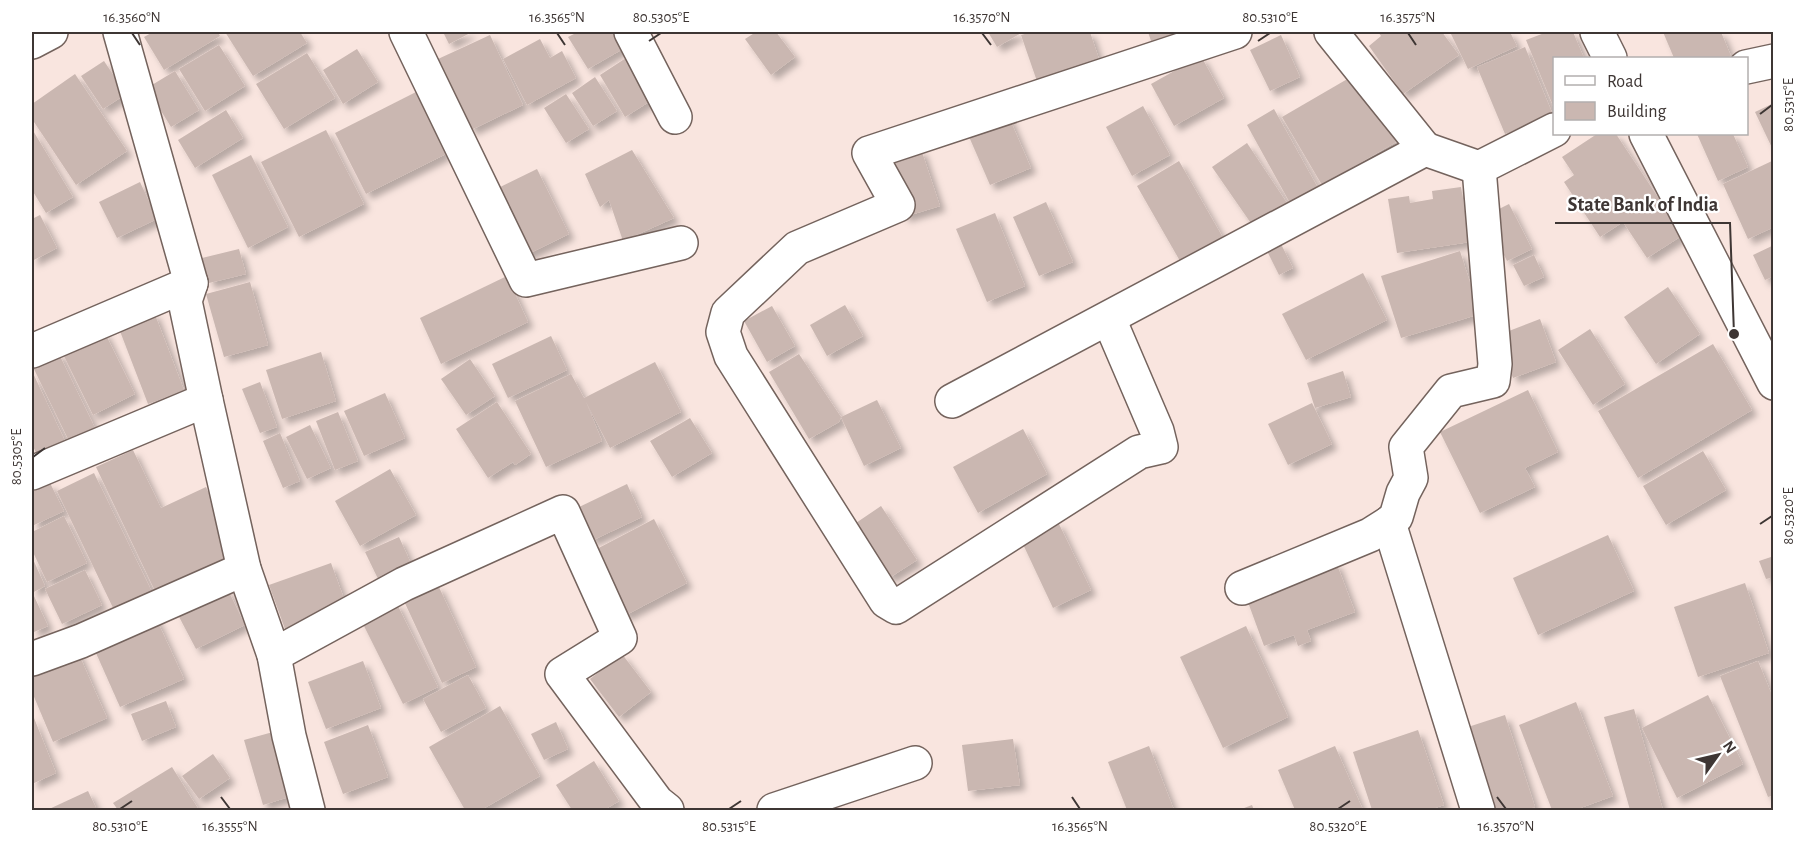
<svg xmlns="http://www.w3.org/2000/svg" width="1805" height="842" viewBox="0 0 1805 842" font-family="'Alegreya Sans',sans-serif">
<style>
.building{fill:#cab7b1;filter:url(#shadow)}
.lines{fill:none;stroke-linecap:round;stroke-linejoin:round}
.minor-casing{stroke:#74635d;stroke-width:36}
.major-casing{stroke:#74635d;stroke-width:36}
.minor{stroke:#fff;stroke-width:33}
.major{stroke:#fff;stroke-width:33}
.ticks{fill:none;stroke:#3e3634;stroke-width:2}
.leader{fill:none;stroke:#3e3634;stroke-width:2}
.callout-dot{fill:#3e3634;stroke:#fff;stroke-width:2}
.callout-label{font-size:20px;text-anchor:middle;font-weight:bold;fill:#3e3634;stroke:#fff;stroke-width:4.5;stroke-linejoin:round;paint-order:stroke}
.neatline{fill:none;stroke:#3e3634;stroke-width:2}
.ticks-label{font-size:15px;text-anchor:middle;fill:#3e3634}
</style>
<defs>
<filter id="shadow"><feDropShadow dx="5.5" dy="5.5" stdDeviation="3" flood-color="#0004"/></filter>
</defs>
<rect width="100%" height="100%" fill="#f9e5df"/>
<g class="building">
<path d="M153 32H218L220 36 164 70 144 37Z"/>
<path d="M225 32H300L307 43 253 76Z"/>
<path d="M443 32H472L449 44Z"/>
<path d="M578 32H619L628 46 588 69 568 37Z"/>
<path d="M756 32H776L795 57 771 75 745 39Z"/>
<path d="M988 32H1023L997 47Z"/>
<path d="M1032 32H1090L1102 68 1040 90 1021 35Z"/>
<path d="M1148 32H1179L1151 41Z"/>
<path d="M1378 32H1442L1459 55 1403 94 1369 46 1381 36Z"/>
<path d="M1450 32H1510L1517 46 1468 69Z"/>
<path d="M1547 32H1573L1584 58H1554V108L1526 40Z"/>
<path d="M1663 32H1721L1731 56 1726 58H1674Z"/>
<path d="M490 35 523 105 471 130 438 59Z"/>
<path d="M1281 35 1300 77 1270 91 1250 50Z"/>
<path d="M540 39 550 58 562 51 576 78 527 105 503 59Z"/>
<path d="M219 45 245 86 205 111 179 69Z"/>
<path d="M1525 47 1553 115 1505 134 1477 67Z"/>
<path d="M357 49 378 82 343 104 323 70Z"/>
<path d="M307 53 335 98 284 129 256 84Z"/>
<path d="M1201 56 1224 98 1174 126 1151 84Z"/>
<path d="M626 58 652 100 625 117 600 75Z"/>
<path d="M104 61 126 94 103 109 81 76Z"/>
<path d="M175 71 199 110 171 127 147 88Z"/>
<path d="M75 74 127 151 76 185 32 119V104Z"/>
<path d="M1356 74 1396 142 1322 185 1282 117Z"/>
<path d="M595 77 617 111 593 126 572 93Z"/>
<path d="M416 92 446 154 366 194 335 133Z"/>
<path d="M566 94 589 129 566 143 544 108Z"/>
<path d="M1774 103V152L1755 112Z"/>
<path d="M1143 106 1170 155 1132 176 1106 127Z"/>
<path d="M1274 109 1318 188 1290 203 1247 125Z"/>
<path d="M226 110 243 138 195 168 178 140Z"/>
<path d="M1008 115 1031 168 990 185 967 132Z"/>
<path d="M32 129 73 197 46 213 32 190Z"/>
<path d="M326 130 364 204 299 237 261 162Z"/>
<path d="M1597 134H1616L1683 235 1647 258 1623 222 1600 237 1564 182 1574 175 1562 157Z"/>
<path d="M1697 134H1733L1748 167 1718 181Z"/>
<path d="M1247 143 1291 209 1257 232 1212 167Z"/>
<path d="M921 149 940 206 904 217 885 160Z"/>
<path d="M632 150 674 218 623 241 609 200 600 207 585 174Z"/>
<path d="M251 155 288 227 248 248 212 175Z"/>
<path d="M1179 161 1226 243 1184 268 1137 186Z"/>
<path d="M1772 161 1774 165V227L1748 239 1723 184Z"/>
<path d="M537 169 569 234 524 256 492 191Z"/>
<path d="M140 182 157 219 117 238 99 202Z"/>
<path d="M1461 187 1470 242 1397 253 1388 199 1409 196 1410 203 1433 199 1432 191Z"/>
<path d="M1046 202 1073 262 1039 276 1013 217Z"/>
<path d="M1509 204 1532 249 1507 261 1485 216Z"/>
<path d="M995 213 1025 286 987 302 956 229Z"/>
<path d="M40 215 57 248 32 261V219Z"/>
<path d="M1281 244 1293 268 1279 275 1267 251Z"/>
<path d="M1774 245V276L1765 280 1753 255Z"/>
<path d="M239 249 246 274 209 283 202 258Z"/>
<path d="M1460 251 1480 314 1401 338 1381 276Z"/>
<path d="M1534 255 1544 277 1524 286 1513 265Z"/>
<path d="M1363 273 1387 320 1306 360 1282 314Z"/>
<path d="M507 276 528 322 441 364 420 318Z"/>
<path d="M250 282 268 345 224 357 206 294Z"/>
<path d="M1668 287 1700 334 1656 364 1624 317Z"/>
<path d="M845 305 863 336 827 356 810 325Z"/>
<path d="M772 306 795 346 767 362 744 321Z"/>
<path d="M154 312 184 390 148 404 118 326Z"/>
<path d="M1540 319 1556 362 1513 378 1496 336Z"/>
<path d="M1590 329 1625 384 1593 405 1558 350Z"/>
<path d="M104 331 135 394 93 415 62 352Z"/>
<path d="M551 336 567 370 508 398 492 364Z"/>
<path d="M1713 344 1752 410 1638 478 1598 411Z"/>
<path d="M58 352 96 430 70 443 32 365Z"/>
<path d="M321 352 336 401 282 419 266 370Z"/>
<path d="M799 354 841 417 839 422 809 439 769 372Z"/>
<path d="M470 359 495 396 466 415 441 379Z"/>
<path d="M655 362 681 412 610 448 586 402 602 441 546 467 515 401 571 374 584 398Z"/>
<path d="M32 371 65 441 37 455 32 444Z"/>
<path d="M1343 371 1351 397 1315 408 1307 383Z"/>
<path d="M260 382 277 427 260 433 242 389Z"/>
<path d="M1528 390 1558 452 1525 468 1535 487 1480 513 1440 432Z"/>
<path d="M385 393 405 438 364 456 344 411Z"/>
<path d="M877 400 901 448 864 466 841 417Z"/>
<path d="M497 402 531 454 515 465 513 462 488 478 456 429Z"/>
<path d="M1312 403 1332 444 1288 465 1268 424Z"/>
<path d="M338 412 358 461 335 470 316 421Z"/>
<path d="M690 418 712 453 672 477 650 441Z"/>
<path d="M310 425 331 468 307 479 286 437Z"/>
<path d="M1023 429 1047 474 978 513 953 467Z"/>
<path d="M280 433 300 481 283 488 263 441Z"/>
<path d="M133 450 161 508 206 487 237 553 156 593 96 467Z"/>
<path d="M1703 451 1726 490 1666 525 1643 486Z"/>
<path d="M390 469 416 515 360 546 335 501Z"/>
<path d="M94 473 153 594 115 612 57 491Z"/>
<path d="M50 483 64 511 32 526V492Z"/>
<path d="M627 484 642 517 591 541 575 509Z"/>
<path d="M881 506 917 560 889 578 853 525Z"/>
<path d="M64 516 87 563 47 582 32 550V532Z"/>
<path d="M654 519 687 583 624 616 591 552Z"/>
<path d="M1058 522 1091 590 1053 608 1021 540Z"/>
<path d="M1608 535 1634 591 1538 635 1513 578Z"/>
<path d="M399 537 414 570 381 585 365 552Z"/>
<path d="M1774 556V577L1766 579 1759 561Z"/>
<path d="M32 557 45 586 32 593Z"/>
<path d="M1336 562 1355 612 1307 630 1311 641 1298 646 1294 635 1264 646 1245 594Z"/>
<path d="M331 563 347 607 285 629 269 585Z"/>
<path d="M85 570 102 605 62 624 45 589Z"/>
<path d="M1745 583 1769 653 1698 677 1674 607Z"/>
<path d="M438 585 476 667 442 683 404 601Z"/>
<path d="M227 588 245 625 196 649 177 613Z"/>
<path d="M34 596 48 626 34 632 32 628V597Z"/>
<path d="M396 602 438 687 403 704 361 620Z"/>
<path d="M155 616 184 679 120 707 92 644Z"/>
<path d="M1246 626 1288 717 1223 748 1180 657Z"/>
<path d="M77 650 107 718 53 742 32 692V670Z"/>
<path d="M622 654 651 692 619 717 590 679Z"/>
<path d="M363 661 381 708 326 729 308 682Z"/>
<path d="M1758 661 1774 700V795L1768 797 1720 676Z"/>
<path d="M468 675 486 708 441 732 423 699Z"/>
<path d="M1708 695 1743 764 1677 798 1642 728Z"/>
<path d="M166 701 176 727 142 741 131 714Z"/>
<path d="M1576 702 1613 796 1575 810H1552L1519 725Z"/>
<path d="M500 706 540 776 481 810H465L429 747Z"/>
<path d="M1634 709 1663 810H1630L1604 717Z"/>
<path d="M32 713 56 773 32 784Z"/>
<path d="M1505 715 1535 807 1525 810H1495L1468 727Z"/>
<path d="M556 722 568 749 544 760 531 734Z"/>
<path d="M368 725 388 777 343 794 324 742Z"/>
<path d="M1418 730 1444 805 1429 810H1372L1353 752Z"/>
<path d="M273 732 292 796 263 805 244 740Z"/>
<path d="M1013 739 1020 785 968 791 962 745Z"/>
<path d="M1149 746 1174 810H1127L1108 762Z"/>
<path d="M1335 746 1363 810H1295L1278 770Z"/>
<path d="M213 754 230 778 199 799 182 776Z"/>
<path d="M594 761 619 801 604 810H572L556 785Z"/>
<path d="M172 767 199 810H118L113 803Z"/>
<path d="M88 791 97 810H47Z"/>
<path d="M1252 805 1254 810H1239Z"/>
</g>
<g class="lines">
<defs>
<g id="minor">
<path d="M120 32 191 283 185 301 206 400 244 569 274 655 289 736 308 810"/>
<path d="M406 32 526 280 681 243"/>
<path d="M631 32 675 117"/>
<path d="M1331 32 1425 149"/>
<path d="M1746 67 1774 61"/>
<path d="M1109 319 1157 431 1161 447 1139 452 896 607 886 601 731 356 723 332 728 313 797 248 898 205 869 153 1235 32"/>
<path d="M32 351 191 283"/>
<path d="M952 401 1425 149 1479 168 1554 130"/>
<path d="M32 473 206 400"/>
<path d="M1389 523 1478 810"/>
<path d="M1242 588 1370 535 1389 523 1396 517 1403 493 1411 478 1406 447 1451 391 1493 381 1495 364 1479 168"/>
<path d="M274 655 404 584 563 512 620 638 562 674 657 802 667 810"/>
<path d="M32 659 81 641 244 569"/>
<path d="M774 810 915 763"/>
</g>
<g id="major">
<path d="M1597 32 1610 58"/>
<path d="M32 42 51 32"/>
<path d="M1646 134 1774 383"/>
</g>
</defs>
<use href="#minor" class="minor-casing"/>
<use href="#major" class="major-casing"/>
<use href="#minor" class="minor"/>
<use href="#major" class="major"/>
</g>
<path class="ticks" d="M132 33 140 45M557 33 565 45M982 33 991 45M1408 33 1416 45M649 41 661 33M1258 41 1270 33M1760 114 1772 105M33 457 45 448M1760 524 1772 516M221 797 230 809M1072 797 1080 809M1497 797 1506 809M120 809 132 801M729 809 741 801M1338 809 1350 801"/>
<path class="leader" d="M1734 334L1730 223H1555"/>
<circle class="callout-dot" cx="1734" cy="334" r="6"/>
<g class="callout-label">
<text x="1643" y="211">State Bank of India</text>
</g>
<rect width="1805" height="842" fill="none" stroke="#ffffff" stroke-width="66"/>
<rect x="1553" y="57" width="195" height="78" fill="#ffffff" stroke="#b2afae" stroke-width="1.5"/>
<rect x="1565" y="76" width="30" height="9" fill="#ffffff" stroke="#b2afae" stroke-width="1.5"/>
<text x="1607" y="87" font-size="18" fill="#3e3634">Road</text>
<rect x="1565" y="102" width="30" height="18" fill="#cab7b1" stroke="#b2afae" stroke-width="1.5"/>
<text x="1607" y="117" font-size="18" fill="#3e3634">Building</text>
<g transform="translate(1718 755) rotate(56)" stroke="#ffffff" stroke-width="4.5" paint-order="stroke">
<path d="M0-4.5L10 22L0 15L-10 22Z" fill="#3e3634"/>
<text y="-9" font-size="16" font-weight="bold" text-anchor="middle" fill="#3e3634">N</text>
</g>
<rect x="33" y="33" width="1739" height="776" class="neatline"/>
<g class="ticks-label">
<text x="132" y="22">16.3560°N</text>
<text x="557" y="22">16.3565°N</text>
<text x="661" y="22">80.5305°E</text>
<text x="982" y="22">16.3570°N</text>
<text x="1270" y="22">80.5310°E</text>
<text x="1408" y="22">16.3575°N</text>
<text transform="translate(1788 105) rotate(-90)" y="5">80.5315°E</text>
<text transform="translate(16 457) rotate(-90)" y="5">80.5305°E</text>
<text transform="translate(1788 516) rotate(-90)" y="5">80.5320°E</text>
<text x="120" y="831">80.5310°E</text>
<text x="230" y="831">16.3555°N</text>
<text x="729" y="831">80.5315°E</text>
<text x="1080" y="831">16.3565°N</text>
<text x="1338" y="831">80.5320°E</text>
<text x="1506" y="831">16.3570°N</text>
</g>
</svg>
